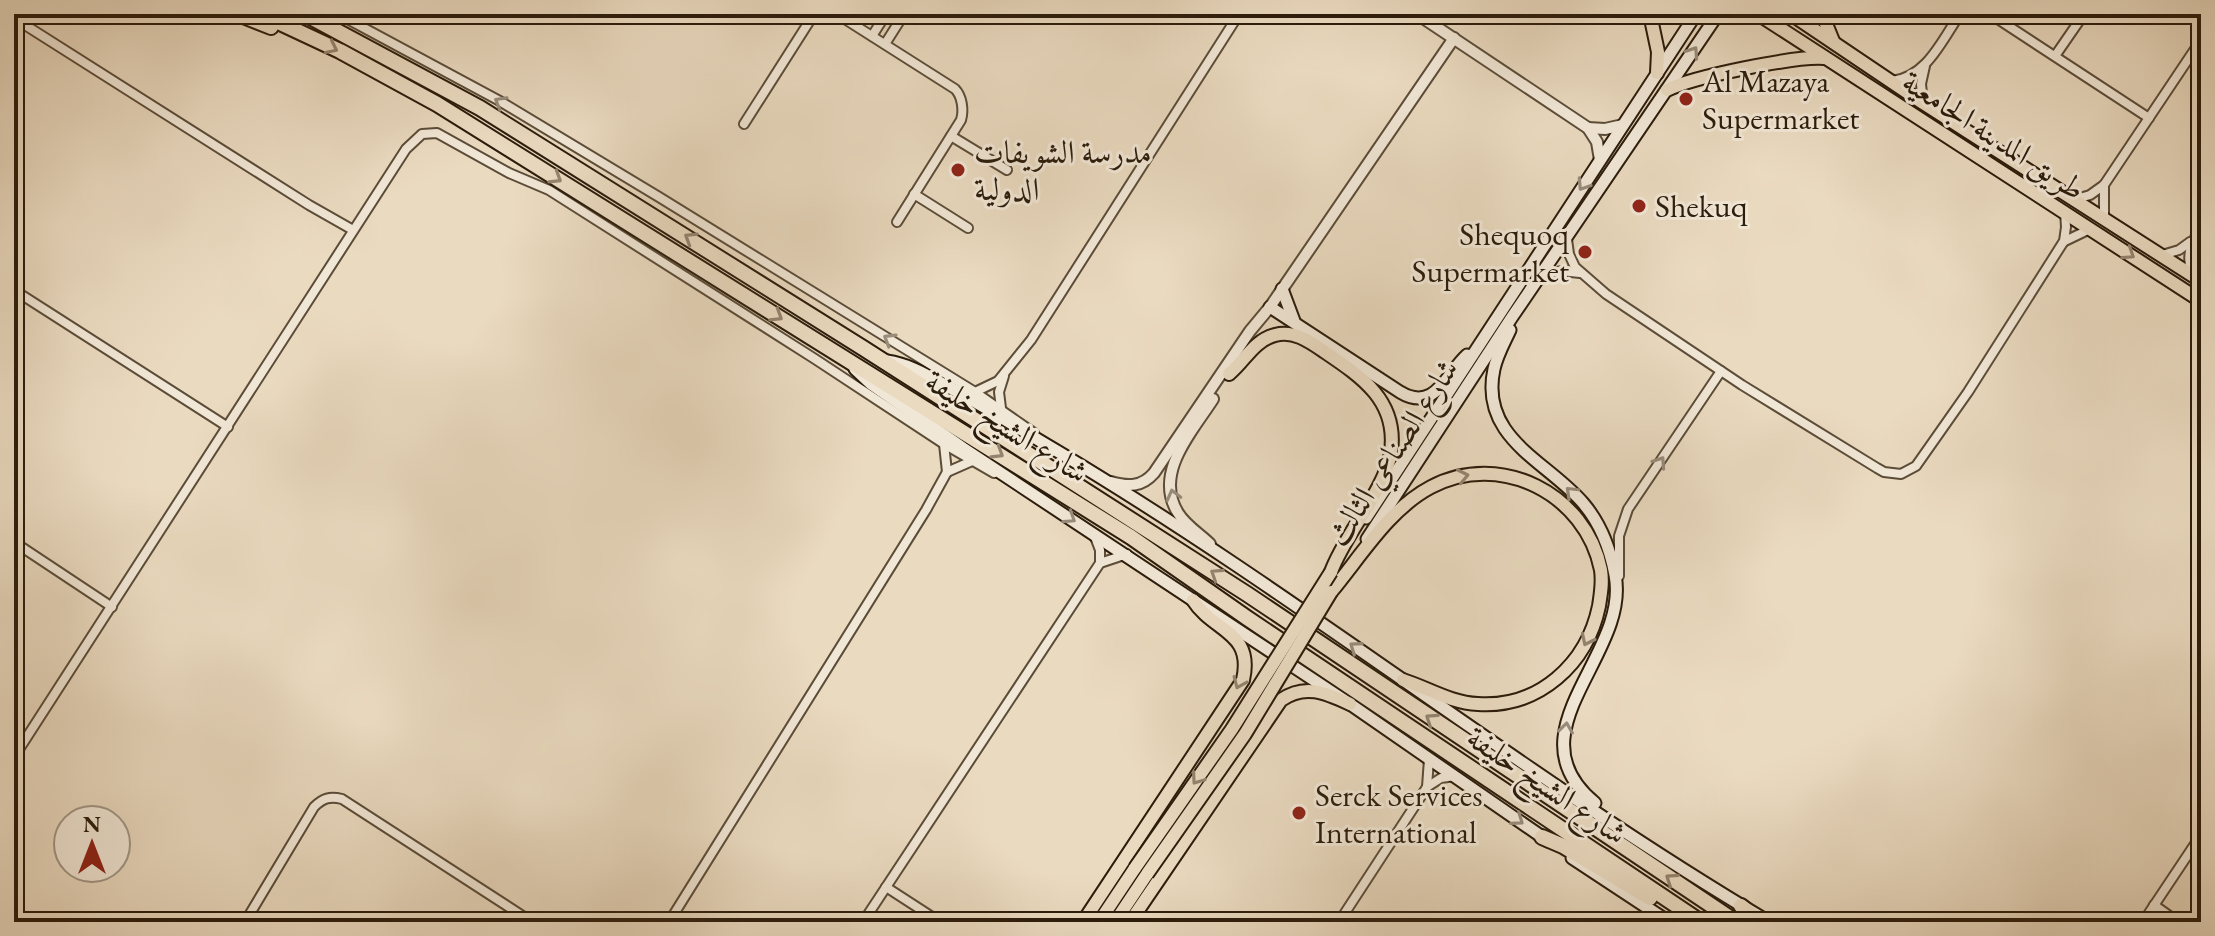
<svg xmlns="http://www.w3.org/2000/svg" width="2215" height="936" viewBox="0 0 2215 936" font-family="'EB Garamond',Amiri,serif">
<style>
.lines{fill:none;stroke-linecap:round;stroke-linejoin:round}
.minor-casing{stroke:#5b4c38;stroke-width:12}
.tertiary-casing{stroke:#5b4c38;stroke-width:14}
.secondary-casing{stroke:#2b1c0b;stroke-width:15}
.primary-casing{stroke:#2b1c0b;stroke-width:16}
.trunk-casing{stroke:#2b1c0b;stroke-width:18}
.minor{stroke:#f1e7d6;stroke-width:8}
.tertiary{stroke:#f1e7d6;stroke-width:10}
.secondary{stroke:#f1e7d6;stroke-width:11}
.primary{stroke:#eadac0;stroke-width:12}
.trunk{stroke:#eadac0;stroke-width:14}
.primary-bridge-casing{stroke:#2b1c0b;stroke-width:16;stroke-linecap:butt}
.primary-bridge{stroke:#eadac0;stroke-width:12}
.oneway{stroke:#94846f}
.oneway2{stroke:#988c7b}
.poi-dot{fill:#8f2418;stroke:#f1e7d6;stroke-width:3}
.labels{text-anchor:middle;dominant-baseline:central;stroke-width:6;stroke-linejoin:round;paint-order:stroke}
.poi-label{font-size:32px;fill:#2b1c0b;stroke:#f1e7d6;text-anchor:start}
.street-label{font-size:32px;fill:#2b1c0b;stroke:#f1e7d6}
</style>
<rect width="100%" height="100%" fill="#eadac0"/>
<filter id="stains"><feTurbulence type="fractalNoise" baseFrequency=".0025" numOctaves="4"/><feColorMatrix values="0 0 0 0 .2 0 0 0 0 .09 0 0 0 0 .02 0 0 0 .5 -.17"/></filter>
<radialGradient id="worn" r=".72"><stop offset=".6" stop-color="#630" stop-opacity="0"/><stop offset="1" stop-color="#630" stop-opacity=".3"/></radialGradient>
<g class="lines">
<defs>
<g id="minor">
<path d="M338 14 498 100 659 197 975 392 1034 433"/>
<path d="M837 14 955 89C962 96 964 110 961 120L897 222"/>
<path d="M1990 14 2149 118"/>
<path d="M2190 14 2201 22"/>
<path d="M572 17 574 14"/>
<path d="M14 18 309 205 353 230"/>
<path d="M872 36 886 14"/>
<path d="M885 44 904 14"/>
<path d="M2055 56 2084 14"/>
<path d="M1892 81C1927 77 1942 40 1960 14"/>
<path d="M1923 103 1921 84 1925 66"/>
<path d="M744 124 814 14"/>
<path d="M951 136 1007 170"/>
<path d="M2104 185V218"/>
<path d="M914 194 968 228"/>
<path d="M2073 200 2090 195 2104 185 2201 40"/>
<path d="M1567 239 1569 254 1575 267 1606 294 1742 385 1877 468 1884 472 1901 474 1916 466 1968 392 2064 241 2066 227 2065 212"/>
<path d="M2065 241 2090 229"/>
<path d="M2162 255 2179 250 2190 242"/>
<path d="M1542 275 1561 271 1580 273"/>
<path d="M2192 275C2186 256 2190 244 2201 228"/>
<path d="M14 290 228 427"/>
<path d="M975 392 998 381 1031 340 1239 14"/>
<path d="M1001 408 999 392 1004 376"/>
<path d="M947 472 972 461"/>
<path d="M1095 537 1100 550V563"/>
<path d="M14 542 112 607"/>
<path d="M1619 576V536L1628 509 1721 371"/>
<path d="M14 757 406 149 422 134 437 133 509 173 549 190 815 359 944 444 994 473"/>
<path d="M1427 787 1441 778 1455 776"/>
<path d="M886 887 940 922"/>
<path d="M2154 905 2178 922"/>
<path d="M245 922 314 807C323 798 330 796 342 799L532 922"/>
<path d="M669 922 926 510 947 472 944 444"/>
<path d="M863 922 1100 563 1127 554"/>
<path d="M1339 922 1427 787 1429 759"/>
<path d="M2143 922 2201 835"/>
</g>
<g id="tertiary">
<path d="M1417 14 1588 128 1597 142 1600 160"/>
<path d="M1588 128 1605 129 1623 125"/>
<path d="M1111 482C1128 487 1142 487 1154 473L1250 331 1270 307 1454 38"/>
<path d="M1210 544C1200 534 1186 526 1178 513 1153 473 1192 432 1213 399"/>
</g>
<g id="secondary">
<path d="M1282 289 1294 321"/>
<path d="M1270 307 1400 392C1435 413 1446 374 1467 355"/>
<path d="M1510 330C1504 343 1497 355 1494 369 1479 438 1547 461 1583 503 1601 524 1610 548 1615 575 1631 655 1508 732 1595 803"/>
<path d="M887 361C908 364 925 374 943 384 982 404 1019 429 1057 451 1302 597 1524 777 1769 922"/>
<path d="M855 369 871 384 963 448 1350 704 1548 841"/>
<path d="M1366 518 1696 14"/>
<path d="M1367 539 1512 317 1718 14"/>
<path d="M1572 858 1669 922"/>
</g>
<g id="primary">
<path d="M1650 14 1658 52 1657 73"/>
<path d="M1758 14 2201 301"/>
<path d="M1791 14 1923 103 2201 281"/>
<path d="M1822 14 1833 41"/>
<path d="M1667 90C1692 77 1795 56 1824 58"/>
<path d="M1229 374C1245 361 1253 341 1275 335 1294 330 1309 341 1325 352 1362 377 1398 401 1391 452 1385 491 1345 533 1331 572"/>
<path d="M1331 592C1361 556 1389 509 1431 487 1500 450 1586 494 1601 570 1603 583 1601 593 1599 606 1587 664 1539 708 1478 704 1451 703 1428 688 1403 680"/>
<path d="M1083 922 1243 680C1254 631 1213 632 1193 600"/>
<path d="M1099 922 1135 868"/>
<path d="M1115 922 1147 874"/>
<path d="M1130 922 1281 700C1305 683 1326 693 1350 704"/>
</g>
<g id="trunk">
<path d="M238 14 271 27"/>
<path d="M261 14 340 51 437 104 1131 537 1247 618 1701 922"/>
<path d="M305 14 480 108 863 348 1247 594 1736 922"/>
<path d="M1542 837 1563 846 1650 898"/>
<path d="M1741 906 1760 922"/>
</g>
</defs>
<use href="#minor" class="minor-casing"/>
<use href="#tertiary" class="tertiary-casing"/>
<use href="#secondary" class="secondary-casing"/>
<use href="#primary" class="primary-casing"/>
<use href="#trunk" class="trunk-casing"/>
<use href="#minor" class="minor"/>
<use href="#tertiary" class="tertiary"/>
<use href="#secondary" class="secondary"/>
<use href="#primary" class="primary"/>
<use href="#trunk" class="trunk"/>
<defs>
<g id="primary-bridge">
<path d="M1135 868 1232 729 1331 572"/>
<path d="M1147 874 1245 734 1331 592"/>
</g>
</defs>
<use href="#primary-bridge" class="primary-bridge-casing"/>
<use href="#primary-bridge" class="primary-bridge"/>
</g>
<defs><path id="oneway-chevron" d="M-2-3.5L2.5 0L-2 3.5" fill="none" stroke-width="1.6" stroke-linecap="round" stroke-linejoin="round" transform="scale(2)"/></defs>
<g class="oneway">
<use href="#oneway-chevron" transform="translate(332 48) rotate(26)"/>
<use href="#oneway-chevron" transform="translate(556 178) rotate(32)"/>
<use href="#oneway-chevron" transform="translate(690 238) rotate(-148)"/>
<use href="#oneway-chevron" transform="translate(2129 254) rotate(33)"/>
<use href="#oneway-chevron" transform="translate(777 316) rotate(32)"/>
<use href="#oneway-chevron" transform="translate(998 453) rotate(32)"/>
<use href="#oneway-chevron" transform="translate(1463 476) rotate(-12)"/>
<use href="#oneway-chevron" transform="translate(1216 574) rotate(-147)"/>
<use href="#oneway-chevron" transform="translate(1587 640) rotate(116)"/>
<use href="#oneway-chevron" transform="translate(1239 683) rotate(113)"/>
<use href="#oneway-chevron" transform="translate(1431 719) rotate(-146)"/>
<use href="#oneway-chevron" transform="translate(1197 779) rotate(125)"/>
<use href="#oneway-chevron" transform="translate(1671 879) rotate(-146)"/>
</g>
<g class="oneway2">
<use href="#oneway-chevron" transform="translate(1693 52) rotate(-56)"/>
<use href="#oneway-chevron" transform="translate(500 102) rotate(-150)"/>
<use href="#oneway-chevron" transform="translate(1583 185) rotate(123)"/>
<use href="#oneway-chevron" transform="translate(889 339) rotate(-149)"/>
<use href="#oneway-chevron" transform="translate(1660 462) rotate(-56)"/>
<use href="#oneway-chevron" transform="translate(1571 492) rotate(-136)"/>
<use href="#oneway-chevron" transform="translate(1173 495) rotate(-104)"/>
<use href="#oneway-chevron" transform="translate(1070 518) rotate(33)"/>
<use href="#oneway-chevron" transform="translate(1355 647) rotate(-145)"/>
<use href="#oneway-chevron" transform="translate(1566 728) rotate(-82)"/>
<use href="#oneway-chevron" transform="translate(1518 820) rotate(35)"/>
</g>
<g class="poi-dot">
<circle cx="1686" cy="99" r="8"/>
<circle cx="958" cy="170" r="8"/>
<circle cx="1639" cy="206" r="8"/>
<circle cx="1585" cy="252" r="8"/>
<circle cx="1299" cy="813" r="8"/>
</g>
<g class="labels">
<g class="poi-label">
<text x="1702" y="81">Al Mazaya<tspan x="1702" dy="37">Supermarket</tspan></text>
<text x="974" y="152">مدرسة الشويفات<tspan x="974" dy="37">الدولية</tspan></text>
<text x="1655" y="206">Shekuq</text>
<text x="1569" y="234" text-anchor="end">Shequoq<tspan x="1569" dy="37">Supermarket</tspan></text>
<text x="1315" y="795">Serck Services<tspan x="1315" dy="37">International</tspan></text>
</g>
<g class="street-label">
<text transform="translate(1994 135) rotate(33)">طريق المدينة الجامعية</text>
<text transform="translate(1007 426) rotate(32)">شارع الشيخ خليفة</text>
<text transform="translate(1392 452) rotate(-57)">شارع الصناعي الثالث</text>
<text transform="translate(1547 785) rotate(34)">شارع الشيخ خليفة</text>
</g>
</g>
<rect width="2215" height="936" fill="none" stroke="#eadac0" stroke-width="48"/>
<rect x="16" y="16" width="2183" height="904" fill="none" stroke="#2b1c0b" stroke-width="4"/>
<rect x="24" y="24" width="2167" height="888" fill="none" stroke="#2b1c0b" stroke-width="2"/>
<g transform="translate(92 844)"><circle r="38" fill="#f1e7d6" stroke="#a29685" stroke-width="2"/>
<path d="M0-6L14 30L0 20L-14 30Z" fill="#8f2418"/>
<text y="-12" font-size="22" font-weight="bold" text-anchor="middle" fill="#2b1c0b">N</text>
</g>
<rect width="100%" height="100%" filter="url(#stains)"/>
<rect width="100%" height="100%" fill="url(#worn)"/>
</svg>
